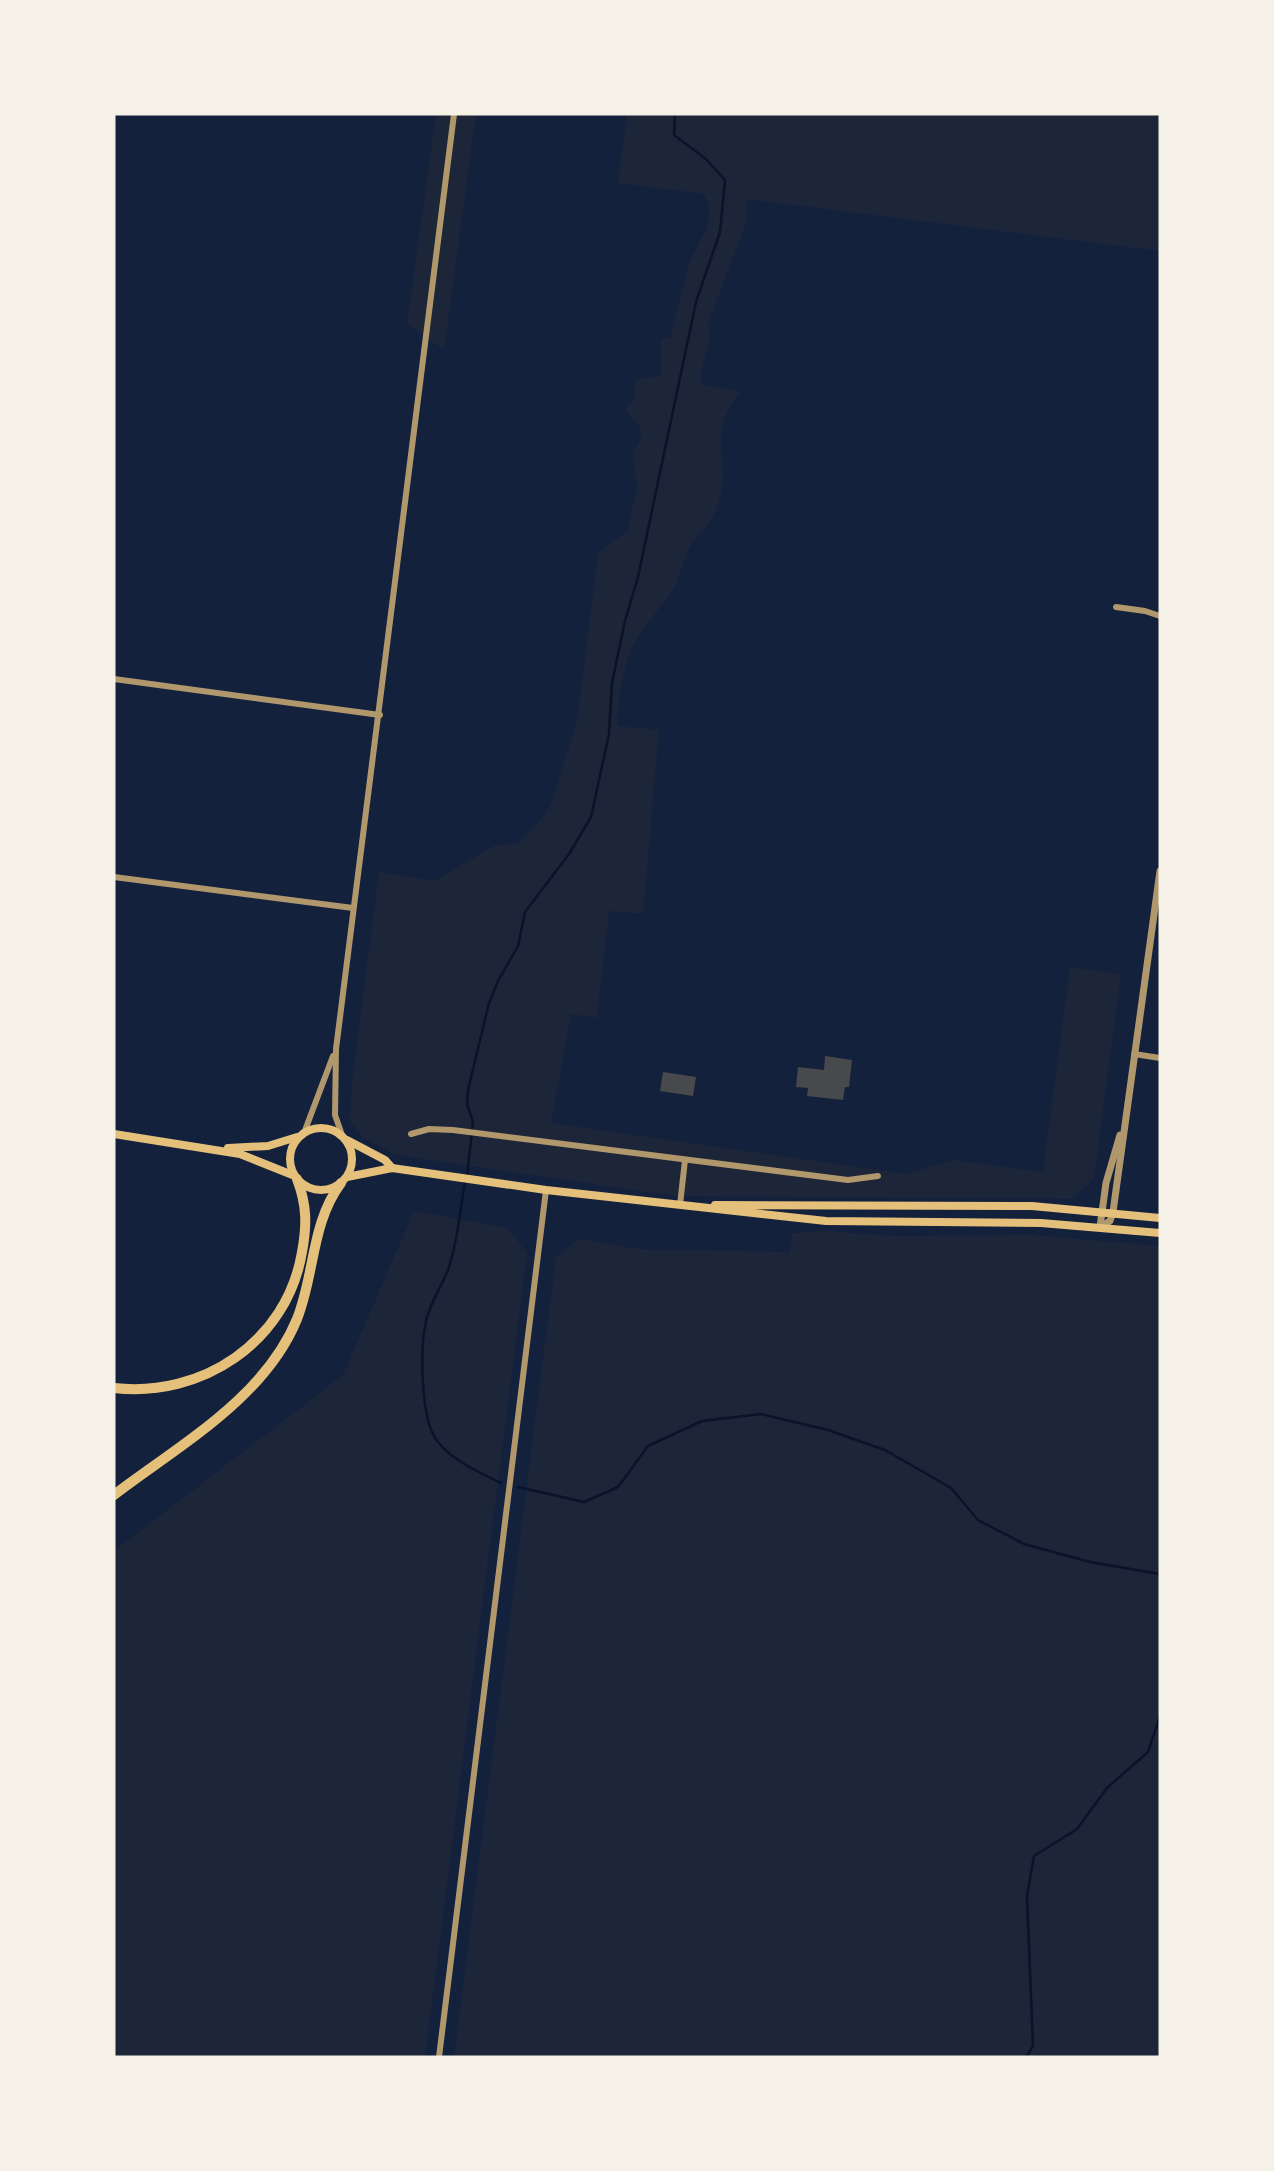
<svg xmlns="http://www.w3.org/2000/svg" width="1274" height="2171" viewBox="0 0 1274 2171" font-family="'Titillium Web',sans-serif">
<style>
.green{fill:#1d2539}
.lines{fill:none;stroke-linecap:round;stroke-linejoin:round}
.stream{stroke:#0b132b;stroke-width:2.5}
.building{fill:#48494c}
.minor{stroke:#b1986c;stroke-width:6}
.tertiary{stroke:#b1986c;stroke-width:7}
.secondary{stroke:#e5c07b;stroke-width:8}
.trunk{stroke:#e5c07b;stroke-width:10}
.motorway{stroke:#e5c07b;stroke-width:10}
</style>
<rect width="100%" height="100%" fill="#14213d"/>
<g class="green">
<path d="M436 114H476L444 350 407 324Z"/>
<path d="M627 114H1160V251L746 199V223L708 323C716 346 697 362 702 384L740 392C703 437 734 462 717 507 712 522 698 534 690 547 682 563 679 582 669 596 662 606 653 615 646 625 623 655 619 689 617 726L659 730 643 914 609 911 597 1018 571 1014 551 1123 906 1174 953 1160 1043 1172 1070 967 1121 974 1094 1178 1072 1199 675 1196 396 1155 364 1138 350 1122 352 1083 379 872 435 881 493 846 518 843 544 816 551 804 577 722 598 553 627 531 637 488 633 454 641 439 639 425 625 410 634 400 636 379 661 376V339L670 337 690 261 707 227 710 210 704 194 618 183Z"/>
<path d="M414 1211 508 1228 527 1253 425 2057H114V1551L343 1375Z"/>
<path d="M827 1231 896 1236 1033 1235 1160 1246V2057H454L556 1257 579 1239 639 1249 790 1252 792 1233Z"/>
</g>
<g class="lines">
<g class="stream">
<path d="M467 1176 473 1122 467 1104 468 1090 489 1003 498 981 518 946 525 912 569 854 591 817 609 734 612 683 625 621 638 577 696 302 720 232 725 180 706 159 674 135 675 114"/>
<path d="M465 1182C460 1210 458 1240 449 1267 443 1285 430 1302 426 1321 420 1348 420 1421 438 1442 453 1461 479 1472 501 1483"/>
<path d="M518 1487 584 1502 618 1487 648 1446 702 1421 761 1414 828 1430 885 1450 951 1488 978 1520 1024 1544 1090 1562 1160 1574"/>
<path d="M1026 2057 1033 2046 1027 1896 1034 1856 1077 1829 1107 1788 1148 1752 1160 1716"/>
</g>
</g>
<g class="building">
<path d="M825 1056 852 1060 849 1087H845L843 1100 807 1096 808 1088 796 1087 798 1067 824 1070Z"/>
<path d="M663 1072 696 1077 693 1096 660 1091Z"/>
</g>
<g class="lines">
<g class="minor">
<path d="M1116 607 1145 611 1160 616"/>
<path d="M114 679 380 715"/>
<path d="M114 877 353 908"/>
<path d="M1134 1054 1160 1058"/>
<path d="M304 1133 333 1056"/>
<path d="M411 1134 429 1129 453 1130 848 1180 878 1176"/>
<path d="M342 1135 335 1115 336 1049 454 114"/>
<path d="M680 1205 685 1160"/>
<path d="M439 2057 546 1190"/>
</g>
<g class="tertiary">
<path d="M1100 1227 1110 1221 1113 1212 1160 871"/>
<path d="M1100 1227 1106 1183 1120 1135"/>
</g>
<g class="secondary">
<circle cx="321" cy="1159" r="31"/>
<path d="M114 1134 240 1154 295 1176"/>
<path d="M347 1140 385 1160 392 1168"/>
<path d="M228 1148 268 1146 297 1137"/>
<path d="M347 1177 392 1168 546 1190 826 1221 1041 1223 1160 1233"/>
<path d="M715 1205 1032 1206 1160 1218"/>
</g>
<path class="trunk" d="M114 1388C202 1398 287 1342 302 1252 307 1225 307 1205 297 1179"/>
<path class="motorway" d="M114 1495C178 1446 265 1398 297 1319 315 1274 311 1223 341 1183"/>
</g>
<rect width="1274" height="2171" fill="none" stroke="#f6f1e7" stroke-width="231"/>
</svg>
